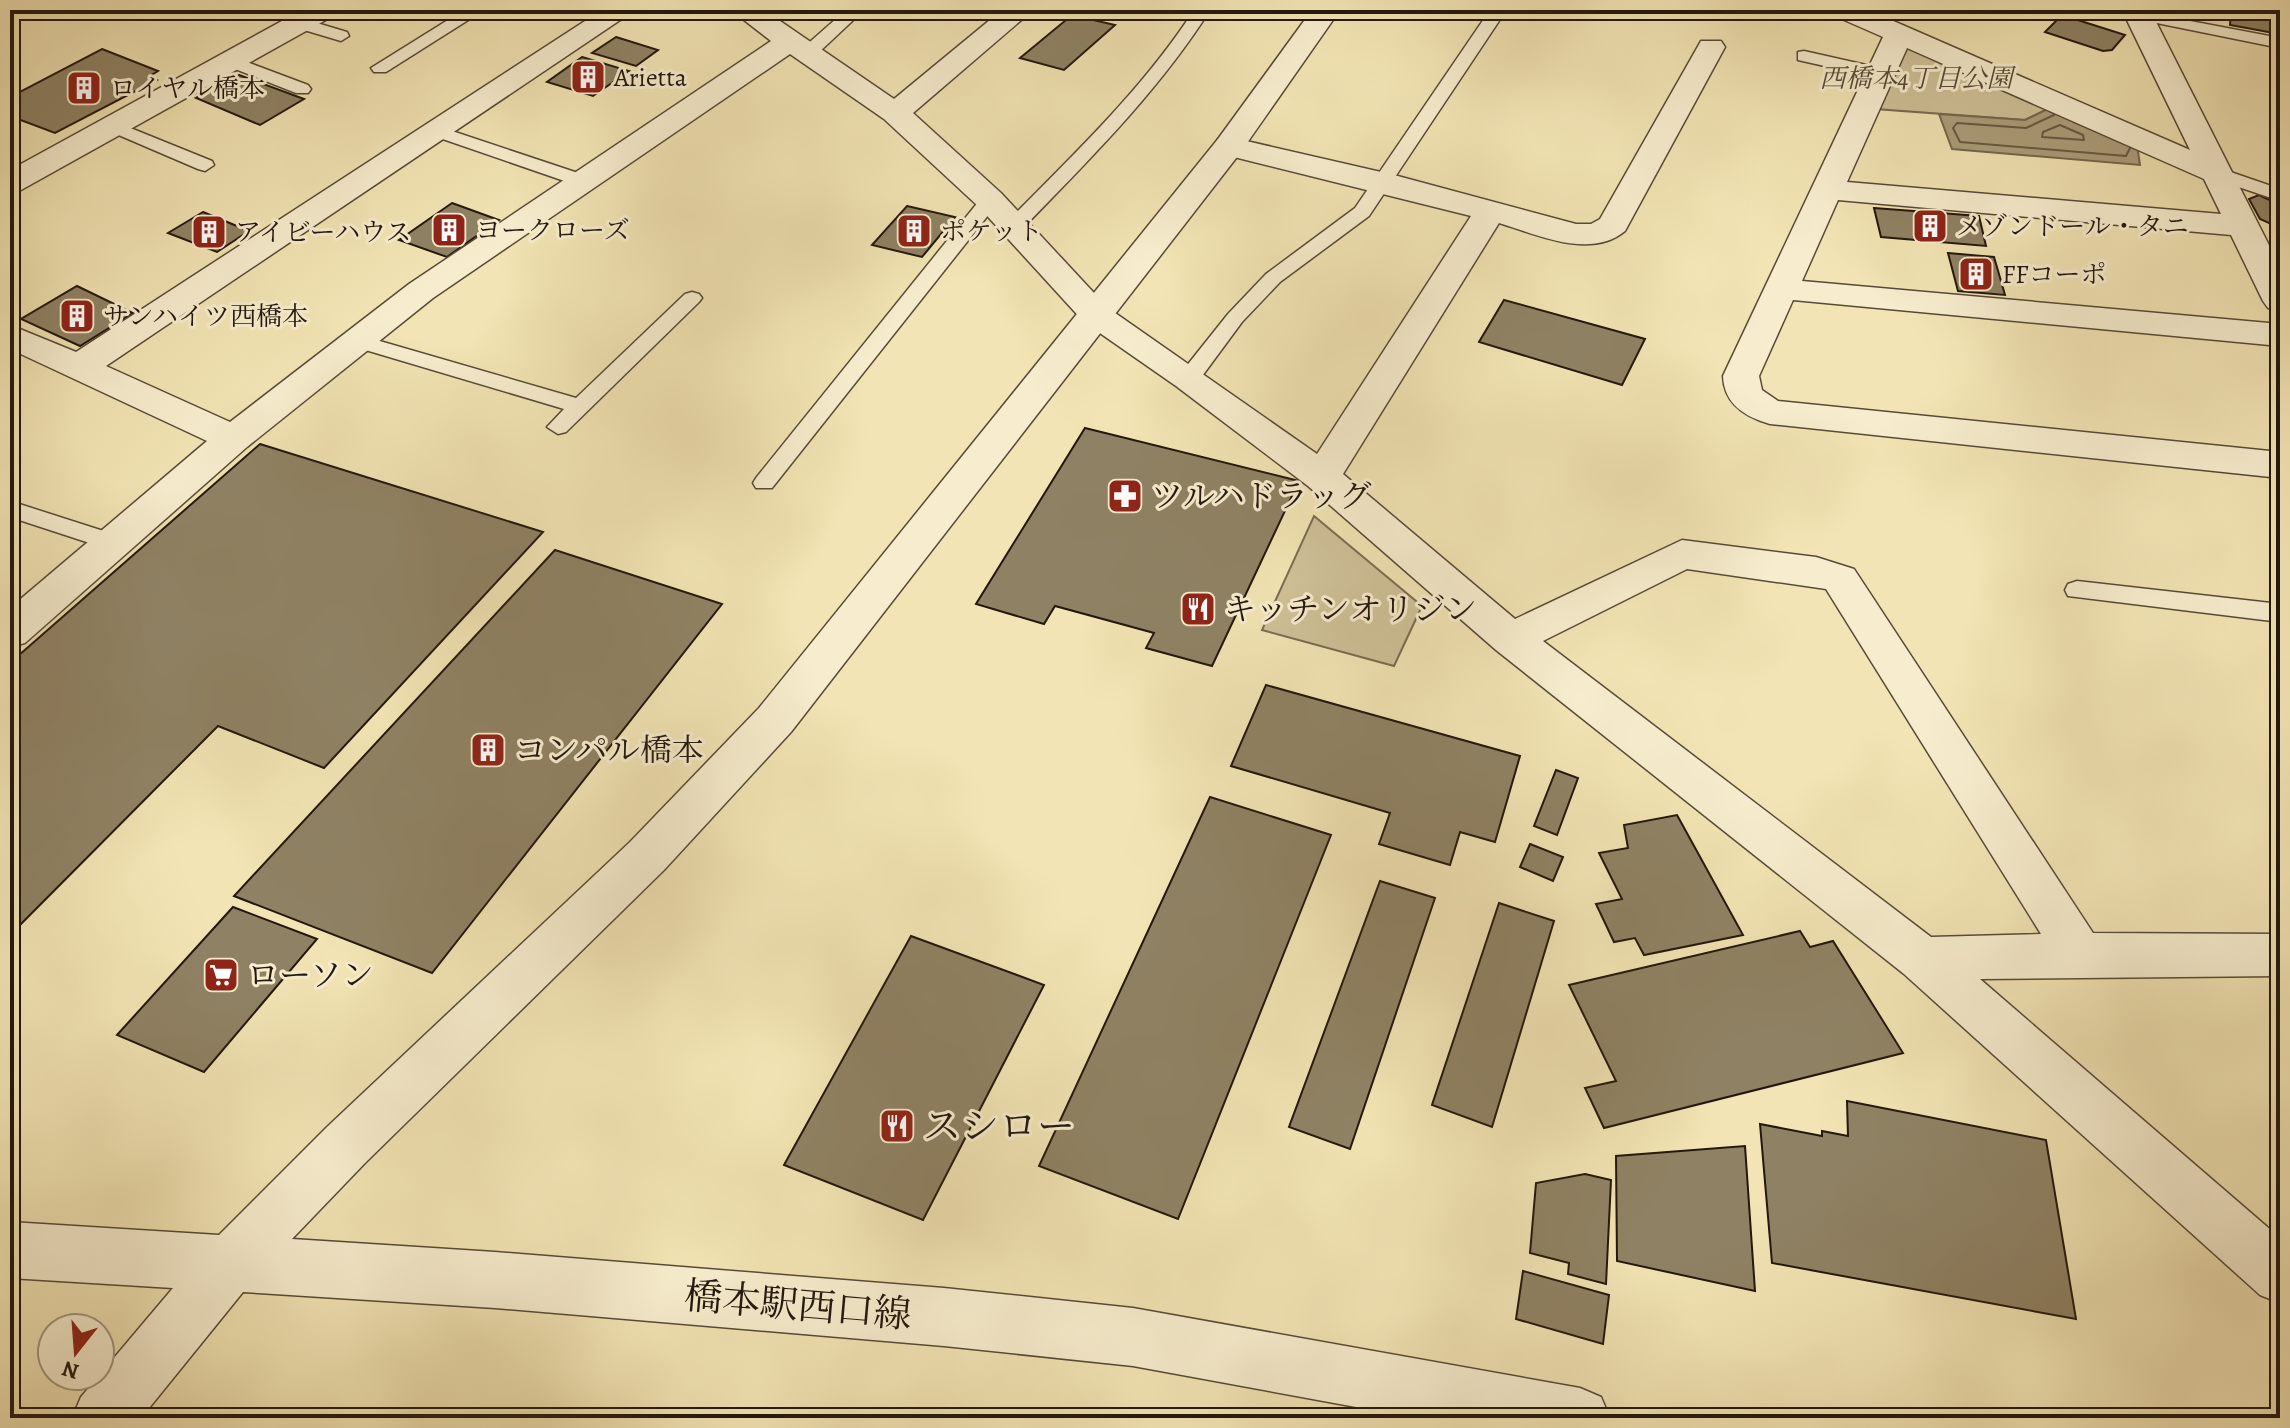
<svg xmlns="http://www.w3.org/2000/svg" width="2290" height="1428" viewBox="0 0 2290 1428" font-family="Alegreya,'Noto Serif JP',serif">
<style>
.green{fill:#cfc198;stroke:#796c52;stroke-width:2}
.water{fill:#ac9e7b;stroke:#75684f;stroke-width:2}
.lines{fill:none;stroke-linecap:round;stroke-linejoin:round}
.shore{stroke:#685a44;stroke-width:2}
.building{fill:#8f8264;stroke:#23170d;stroke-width:2}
.service-casing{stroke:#574a37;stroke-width:3}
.minor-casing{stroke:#574a37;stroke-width:3}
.tertiary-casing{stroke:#574a37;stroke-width:3}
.service{fill:#f7edce;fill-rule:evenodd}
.minor{fill:#f7edce;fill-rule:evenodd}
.tertiary{fill:#f7edce;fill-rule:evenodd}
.labels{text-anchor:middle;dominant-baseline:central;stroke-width:6;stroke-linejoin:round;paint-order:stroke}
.far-poi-label{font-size:26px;fill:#23170d;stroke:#f7edce;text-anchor:start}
.far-park-label{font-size:26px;font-style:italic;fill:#574a37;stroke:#f7edce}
.poi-label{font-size:32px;fill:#23170d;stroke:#f7edce;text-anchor:start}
.near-poi-label{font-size:38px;fill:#23170d;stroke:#f7edce;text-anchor:start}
.near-street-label{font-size:38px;fill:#23170d;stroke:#f7edce}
</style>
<rect width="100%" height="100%" fill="#f2e4b4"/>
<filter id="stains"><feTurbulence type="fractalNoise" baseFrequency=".0025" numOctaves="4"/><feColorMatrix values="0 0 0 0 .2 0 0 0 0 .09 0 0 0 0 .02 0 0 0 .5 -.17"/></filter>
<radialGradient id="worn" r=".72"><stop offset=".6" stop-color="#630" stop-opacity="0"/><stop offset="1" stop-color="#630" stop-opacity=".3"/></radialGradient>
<g class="green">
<path d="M1899 34 2058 104 2025 120 1862 108Z"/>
<path d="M1314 516 1422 606 1394 666 1262 630Z"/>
</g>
<path class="water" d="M2058 104 2136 138 2140 165 1952 149 1939 114 2025 120Z"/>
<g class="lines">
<g class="shore">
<path d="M2054 115 2026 128 1957 123 1953 128 1960 142 2126 156 2130 148"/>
<path d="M2060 125 2083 135 2084 140 2042 137 2043 132Z"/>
</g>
</g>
<g class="building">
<path d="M1082 10H1128L1116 19Z"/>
<path d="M2231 10 2274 13V33L2230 25Z"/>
<path d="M1072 15 1115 25 1064 70 1020 58Z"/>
<path d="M2062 15 2125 35 2112 50 2103 51 2045 32Z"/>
<path d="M616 37 658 50 636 66 592 53Z"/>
<path d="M102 49 158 71 150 76 157 80 55 133 10 116V97Z"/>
<path d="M582 57 629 71 593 96 547 82Z"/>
<path d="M239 75 304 99 260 125 196 98Z"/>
<path d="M2259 195 2280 205V228L2260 219 2249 199Z"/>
<path d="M452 203 499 220 447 257 399 240Z"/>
<path d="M907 206 955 217 922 257 872 245Z"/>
<path d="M1874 208 1979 216 1986 246 1881 237Z"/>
<path d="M203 212 249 231 217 252 168 233Z"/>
<path d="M1948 253 1994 257 2005 295 1958 291Z"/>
<path d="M77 286 133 313 80 346 21 319Z"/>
<path d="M1504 300 1645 339 1622 385 1479 342Z"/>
<path d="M1085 428 1299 481 1212 666 1146 648 1154 633 1055 606 1044 624 976 604Z"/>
<path d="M260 444 543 532 324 768 218 726 10 935V663Z"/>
<path d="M555 550 722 604 432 973 234 896Z"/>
<path d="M1266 685 1520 756 1495 842 1460 832 1450 865 1379 844 1390 813 1231 766Z"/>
<path d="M1556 770 1578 778 1557 835 1534 826Z"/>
<path d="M1210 797 1331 835 1178 1219 1039 1166Z"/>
<path d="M1677 815 1743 935 1644 955 1635 938 1614 942 1596 904 1622 899 1599 853 1628 848 1624 825Z"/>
<path d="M1530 844 1563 857 1553 881 1520 867Z"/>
<path d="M1380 881 1435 898 1350 1149 1289 1127Z"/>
<path d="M1499 903 1554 921 1492 1127 1432 1105Z"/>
<path d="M233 907 317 939 204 1072 117 1035Z"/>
<path d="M1800 931 1810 947 1833 941 1903 1053 1604 1128 1585 1088 1616 1081 1569 985Z"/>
<path d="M911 936 1044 985 923 1220 784 1165Z"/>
<path d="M1847 1101 2046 1140 2076 1319 1772 1263 1760 1124 1822 1136V1131L1848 1136Z"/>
<path d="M1745 1146 1755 1291 1617 1261 1616 1156Z"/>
<path d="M1585 1174 1611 1180 1606 1284 1568 1274 1569 1263 1530 1253 1536 1183Z"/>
<path d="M1523 1271 1609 1295 1603 1344 1516 1319Z"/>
</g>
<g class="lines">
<defs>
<g id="service">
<path d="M10 10H19L11 15Z"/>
<path d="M464 10H484L386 72H374L371 68Z"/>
<path d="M846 10H864L815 56H803V48Z"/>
<path d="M1194 10H1210C1158 92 1087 162 1020 231H1006L1003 227 1006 223C1072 156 1143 89 1194 10Z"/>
<path d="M1490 10 1505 12 1369 216 1280 282 1242 322 1197 383H1181L1178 378 1181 373 1228 314 1266 274 1355 208Z"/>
<path d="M2132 10 2280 38V48L2132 18Z"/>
<path d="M300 18 347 32 349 36 341 41 294 27V19Z"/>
<path d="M1804 51 1884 69 1887 73 1878 78 1798 60V52Z"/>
<path d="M231 56 308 85 311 89 308 93H296L225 65V57Z"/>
<path d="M113 121 212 161 214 165 205 171 198 169 107 130V122Z"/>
<path d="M437 126 590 177 592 181 583 187 576 185 431 135 428 131Z"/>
<path d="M2216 167 2280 189V201L2209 177V169Z"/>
<path d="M990 194 1000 200 997 204 772 488H756L753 483 756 478 983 196Z"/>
<path d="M692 292 699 294 702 298 699 302 566 432 558 434 547 427 564 409 352 346 349 341 359 335 576 398 685 294Z"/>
<path d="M10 501 119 536 123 542 119 548 111 550 10 517Z"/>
<path d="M2077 581 2280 604V622L2068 596 2065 590 2068 584Z"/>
</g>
<g id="minor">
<path d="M302 10H337L333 16 21 190 10 193V170Z"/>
<path d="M602 10H635L106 366 230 422 409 284 771 41 731 10H764L894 99 1002 10H1033L913 113 1001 193 1108 308 1317 454 1471 216 1218 153 1214 146 1218 139 1229 137 1394 175 1576 224H1591L1600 219 1701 41H1721L1725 47 1625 231C1590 260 1536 234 1499 223L1343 474 1515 619 1682 540 1816 557 1854 569 2093 933 2280 934V976L1980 979 2280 1238V1303L2260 1295 1904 974 1496 650 1308 486 1176 386 1084 322 979 207 884 119 790 54 433 298 247 447 25 643 10 647V608L207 441 10 349V325L76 352ZM1687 569 1826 589 2041 934 1931 937 1543 641Z"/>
<path d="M1831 10H1868L2190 150 2122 10H2150L2280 267V311L2268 308 2263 301 2231 235 1838 200 1802 281 2280 324V346L1793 300 1759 376 1762 390 1778 401 2280 452V478L1770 424C1745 417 1724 404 1723 376L1883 37 1835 16ZM1907 48 2204 179 2221 214 1847 182Z"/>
</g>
<path id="tertiary" d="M1312 10H1340L1240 153 791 732 664 870 365 1163 292 1239 495 1252 944 1288 1133 1308 1580 1388 1601 1397 1610 1418H1416L1133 1366 944 1346 495 1308 243 1292 141 1418H72L81 1397 173 1288 10 1278V1222L219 1235 327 1127 630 842 759 708 1218 139Z"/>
</defs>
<use href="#service" class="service-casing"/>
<use href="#minor" class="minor-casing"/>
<use href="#tertiary" class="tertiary-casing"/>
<use href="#service" class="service"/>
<use href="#minor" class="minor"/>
<use href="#tertiary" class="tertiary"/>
</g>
<defs>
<symbol id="building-square" viewBox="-11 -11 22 22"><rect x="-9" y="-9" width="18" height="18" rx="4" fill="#8f2418" stroke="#f7edce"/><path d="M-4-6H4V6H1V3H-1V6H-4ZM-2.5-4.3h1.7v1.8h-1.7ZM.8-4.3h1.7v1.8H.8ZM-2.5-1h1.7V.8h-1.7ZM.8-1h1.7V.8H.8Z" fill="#fff"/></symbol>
<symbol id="pharmacy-square" viewBox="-11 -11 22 22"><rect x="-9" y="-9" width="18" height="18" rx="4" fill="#8f2418" stroke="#f7edce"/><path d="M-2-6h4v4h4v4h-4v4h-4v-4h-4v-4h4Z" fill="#fff"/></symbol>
<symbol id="restaurant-square" viewBox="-11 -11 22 22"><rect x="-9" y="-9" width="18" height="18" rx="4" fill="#8f2418" stroke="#f7edce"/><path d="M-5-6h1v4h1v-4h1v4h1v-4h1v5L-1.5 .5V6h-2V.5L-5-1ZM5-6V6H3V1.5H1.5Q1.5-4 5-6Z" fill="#fff"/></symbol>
<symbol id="supermarket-square" viewBox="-11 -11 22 22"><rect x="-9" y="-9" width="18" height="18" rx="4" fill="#8f2418" stroke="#f7edce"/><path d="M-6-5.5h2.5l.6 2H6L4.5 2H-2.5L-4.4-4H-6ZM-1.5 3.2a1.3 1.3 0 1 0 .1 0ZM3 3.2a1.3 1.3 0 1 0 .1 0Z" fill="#fff"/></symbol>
</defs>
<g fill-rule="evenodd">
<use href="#building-square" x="568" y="57" width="40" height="40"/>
<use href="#building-square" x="64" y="68" width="40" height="40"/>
<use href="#building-square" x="1910" y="206" width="40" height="40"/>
<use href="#building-square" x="429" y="210" width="40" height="40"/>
<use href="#building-square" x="894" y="211" width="40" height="40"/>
<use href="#building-square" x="189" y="212" width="40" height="40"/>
<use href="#building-square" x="1956" y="254" width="40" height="40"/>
<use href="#building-square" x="57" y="296" width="40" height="40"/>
<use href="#pharmacy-square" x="1105" y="476" width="40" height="40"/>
<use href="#restaurant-square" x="1178" y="589" width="40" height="40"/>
<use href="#building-square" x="468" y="730" width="40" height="40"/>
<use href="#supermarket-square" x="201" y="955" width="40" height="40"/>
<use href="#restaurant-square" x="877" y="1106" width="40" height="40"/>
</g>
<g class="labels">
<g class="far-poi-label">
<text x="614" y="77">Arietta</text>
<text x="110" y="88">ロイヤル橋本</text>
<text x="1956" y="226">メゾンドール・タニ</text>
<text x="475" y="230">ヨークローズ</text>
<text x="940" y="231">ポケット</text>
<text x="235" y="232">アイビーハウス</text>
<text x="2002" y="274">FFコーポ</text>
<text x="103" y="316">サンハイツ西橋本</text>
</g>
<g class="far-park-label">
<text x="1916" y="78">西橋本4丁目公園</text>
</g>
<g class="poi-label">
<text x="1151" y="496">ツルハドラッグ</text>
<text x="1224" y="609">キッチンオリジン</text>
<text x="514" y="750">コンパル橋本</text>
<text x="247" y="975">ローソン</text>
</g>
<g class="near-poi-label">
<text x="923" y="1126">スシロー</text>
</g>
<g class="near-street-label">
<text transform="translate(798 1305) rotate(5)">橋本駅西口線</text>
</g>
</g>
<rect width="2290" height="1428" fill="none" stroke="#f2e4b4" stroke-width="40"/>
<rect x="12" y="12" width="2266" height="1404" fill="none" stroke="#23170d" stroke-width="4"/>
<rect x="20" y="20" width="2250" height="1388" fill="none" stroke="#23170d" stroke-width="2"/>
<g transform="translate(76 1352) rotate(197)"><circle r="38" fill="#f7edce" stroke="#a29781" stroke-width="2"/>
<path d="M0-6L14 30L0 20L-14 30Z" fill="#8f2418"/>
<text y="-12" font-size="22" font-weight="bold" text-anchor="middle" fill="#23170d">N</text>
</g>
<rect width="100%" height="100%" filter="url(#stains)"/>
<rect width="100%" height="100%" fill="url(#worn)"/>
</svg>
